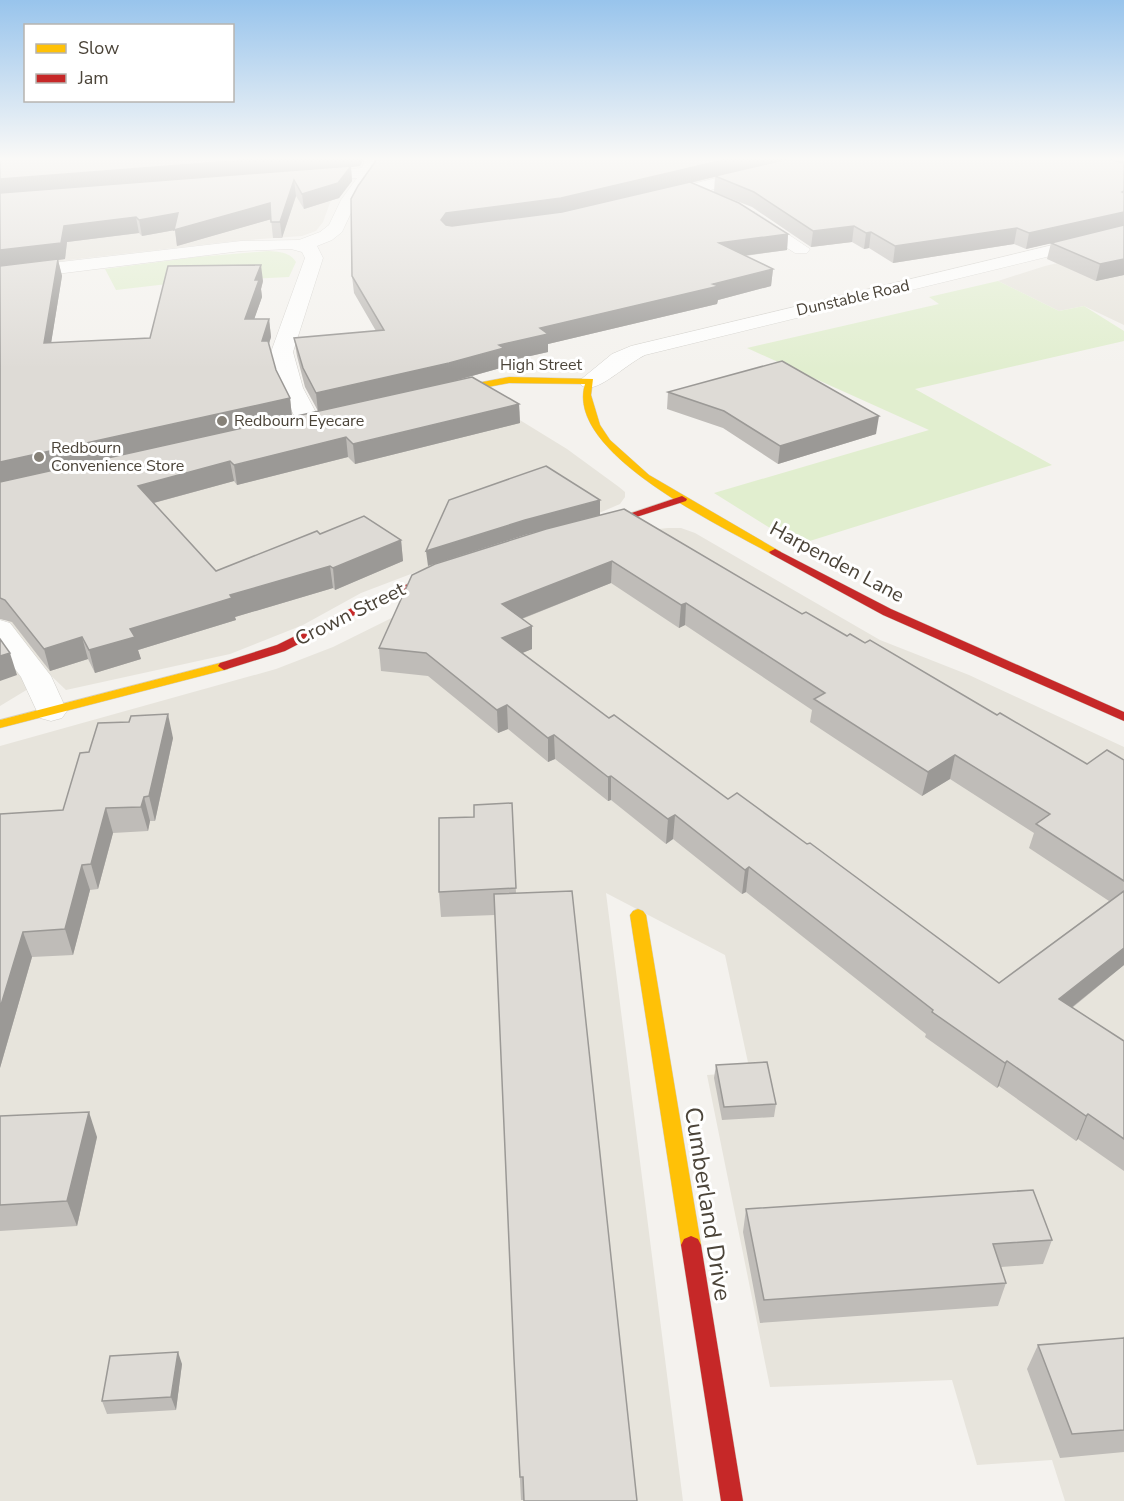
<svg xmlns="http://www.w3.org/2000/svg" width="1124" height="1501" viewBox="0 0 1124 1501" font-family="'Nunito Sans',sans-serif">
<style>
.residential{fill:#e7e4dc}
.green{fill:#e1eecf}
.lines{fill:none;stroke-linecap:round;stroke-linejoin:round}
.street-casing{stroke:#d2d0cb;stroke-width:1}
.slow-casing{stroke:#d3cfc5;stroke-width:1}
.jam-casing{stroke:#d3cfc5;stroke-width:1}
.street{fill:#fdfdfc;fill-rule:evenodd}
.slow{fill:#ffc107;fill-rule:evenodd}
.jam{fill:#c62828;fill-rule:evenodd}
.wall{fill:#bfbcb8;fill-rule:evenodd}
.shaded-wall{fill:#9b9996}
.building{fill:#dedbd6;stroke:#9b9996;stroke-width:1.5}
.poi-dot{fill:#868178;stroke:#fff;stroke-width:2}
.labels{text-anchor:middle;dominant-baseline:central;stroke-width:6;stroke-linejoin:round;paint-order:stroke}
.far-street-label{font-size:16px;fill:#4b4439;stroke:#fff}
.far-poi-label{font-size:16px;fill:#4b4439;stroke:#fff;text-anchor:start}
.street-label{font-size:20px;fill:#4b4439;stroke:#fff}
.near-street-label{font-size:24px;fill:#4b4439;stroke:#fff}
</style>
<rect width="100%" height="100%" fill="#f4f2ee"/>
<g class="residential">
<path d="M325 179 338 181 323 222 316 231 302 236 235 241 0 268 84 200Z"/>
<path d="M1124 247V325L1084 306 1059 311 998 281 1045 266Z"/>
<path d="M505 411 567 449 619 487 625 492V497L620 504 599 513 487 545 361 593 303 625 230 654 66 690 44 669 0 611 71 489Z"/>
<path d="M668 528H681L695 533 880 640 969 675 1124 747V1501H1065L1052 1460 977 1465 952 1380 770 1387 707 1075 750 1072 725 955 606 893 683 1501H0V746L276 669 333 647 434 597 650 530Z"/>
<path d="M0 644 33 686 0 706Z"/>
</g>
<g class="green">
<path d="M269 251C279 252 290 252 296 262L289 277 176 283 116 290 105 269 197 257Z"/>
<path d="M998 281 1059 311 1084 306 1124 331V341L915 389 1052 465 797 545 714 493 929 430 747 348 939 304 929 297Z"/>
</g>
<g class="lines">
<defs>
<g id="street">
<path d="M365 159H381L377 172 357 200 342 232 332 240 317 246 323 258 293 352 303 388 321 422 317 427 309 429 301 427 297 422 281 388 271 352 305 258 302 252 291 249 241 251 0 281V269L241 241 299 240 320 232 329 225 341 200 357 178 308 181 300 176 302 173 362 168Z"/>
<path d="M793 159H826L824 162 658 203 650 198 652 194Z"/>
<path d="M749 211 755 212 810 249 807 253H795L743 220 740 216 743 212Z"/>
<path d="M1124 228V238L645 355C629 363 610 381 596 386 591 388 587 387 582 386L579 381 612 354 631 346Z"/>
<path d="M0 620 10 623 51 676 67 711 62 718 51 721 40 718 21 677 0 649Z"/>
</g>
<g id="slow">
<path d="M509 377 593 379 591 395 600 425 610 440 649 475 781 552 775 555 771 554C722 526 564 453 585 384L509 383 440 396 435 393 440 390Z"/>
<path d="M224 662 228 663 230 666 228 669 0 728V720Z"/>
<path d="M638 909 643 911 646 915 701 1245 698 1251 691 1254 684 1251 681 1245 630 915 633 911Z"/>
</g>
<g id="jam">
<path d="M682 496 687 499 686 501 596 530H588L587 528Z"/>
<path d="M775 549 891 609 1124 712V721L883 615 771 554 769 552Z"/>
<path d="M448 568 454 571 452 573 376 604 285 651 224 670 218 666 220 663 277 645 368 600Z"/>
<path d="M691 1236 698 1239 701 1245 743 1501H721L681 1245 684 1239Z"/>
</g>
</defs>
<use href="#street" class="street-casing"/>
<use href="#slow" class="slow-casing"/>
<use href="#jam" class="jam-casing"/>
<use href="#street" class="street"/>
<use href="#slow" class="slow"/>
<use href="#jam" class="jam"/>
</g>
<g class="wall">
<path d="M0 159 360 166 351 167 352 181 339 198 304 209 296 196 282 238H273L271 219 177 246 175 230 142 236 139 233 67 242 65 259 58 260 62 276 51 343 150 338 263 281 261 289 262 297 254 319H269L271 337 269 344 276 370 290 398 292 417 318 411 305 387 297 356 294 338 376 331 354 293 352 276 377 159H1124V275L1096 281 1047 259 1051 243 1026 249 1014 244 893 263 869 248 864 249 852 242 811 247 752 207 714 192 715 177 691 183 788 234 787 250 745 256 773 269 771 286 718 300 717 304 548 344V352L504 362V367L458 380 519 404 520 423 355 464 348 457 237 485 234 481 154 503 216 571 320 534 401 540 403 561 335 590 333 588 235 617 236 620 138 650 141 659 95 673 88 659 50 671 12 622 0 619Z"/>
<path d="M668 392 876 434 778 464 723 428 667 409Z"/>
<path d="M546 529 802 614 847 636 865 643 1087 764 1124 760V965L1072 1008 1124 1041V1171L1078 1139 1076 1141 999 1086 997 1088 925 1037 926 1034 746 892 742 894 673 839 666 844 611 800 608 801 555 759 548 762 508 729 498 733 428 676 381 671 379 648ZM611 583 679 628 685 625 812 710 810 722 922 796 950 779 1034 833 1029 848 1109 901 999 983 609 718 522 653 532 649 522 619Z"/>
<path d="M173 738 155 821H150L148 831 113 833 98 889 90 890 73 955 32 957 0 1068V814L63 810 89 752Z"/>
<path d="M512 803 516 893 524 1500H521L515 1383 495 915 441 917 439 892 474 817Z"/>
<path d="M716 1065 776 1104 774 1117 722 1120 714 1078Z"/>
<path d="M0 1116 97 1137 77 1226 0 1231Z"/>
<path d="M746 1209 1052 1240 1043 1264 1001 1267 1006 1283 998 1306 760 1323 743 1232Z"/>
<path d="M1124 1336V1452L1060 1458 1027 1369 1038 1345 1123 1338Z"/>
<path d="M182 1364 176 1410 107 1414 102 1401Z"/>
</g>
<g class="shaded-wall">
<path d="M258 159H363L360 166 351 167 352 181 339 198 304 209 302 194 350 167 0 195V179Z"/>
<path d="M728 159H788L561 214 447 229 441 220 446 213Z"/>
<path d="M294 180 296 196 282 238 280 222Z"/>
<path d="M270 203 272 219 177 246 175 230 142 236 139 220 178 213Z"/>
<path d="M1124 212V227L1026 249 1029 233Z"/>
<path d="M136 217 139 233 67 242 65 259 58 260 62 276 48 362 0 267V250L64 226Z"/>
<path d="M854 226 852 242 811 247 813 231Z"/>
<path d="M1017 228 1014 244 893 263 895 246Z"/>
<path d="M871 232 869 248 864 249 866 233Z"/>
<path d="M788 234 787 250 718 259 719 243Z"/>
<path d="M1124 259V275L1096 281 1100 264Z"/>
<path d="M261 265 263 281 261 289 262 297 248 337 245 319 255 280Z"/>
<path d="M773 269 771 286 718 300 717 304 548 344V352L504 362V367L450 382 318 412 316 393 499 345 540 328Z"/>
<path d="M269 319 271 337 264 359 262 341Z"/>
<path d="M290 398 292 417 0 484V462Z"/>
<path d="M519 404 520 423 355 464 353 444Z"/>
<path d="M879 416 876 434 778 464 780 446Z"/>
<path d="M346 437 348 457 237 485 234 465Z"/>
<path d="M230 461 234 481 142 506 138 486Z"/>
<path d="M600 500V515L525 535 428 566 426 551 525 520Z"/>
<path d="M401 540 403 561 335 590 333 568Z"/>
<path d="M612 561 611 583 503 626 502 604Z"/>
<path d="M330 566 333 588 235 617 236 620 138 650 141 659 95 673 89 650 130 629 230 595Z"/>
<path d="M686 603 685 625 679 628 681 605Z"/>
<path d="M532 626V649L503 661 502 638Z"/>
<path d="M82 637 88 659 50 671 44 649Z"/>
<path d="M10 653 17 675 0 681V656Z"/>
<path d="M507 705 508 729 498 733 497 710Z"/>
<path d="M168 714 173 738 155 821 149 796Z"/>
<path d="M554 735 555 759 548 762V738Z"/>
<path d="M955 755 950 779 922 796 928 772Z"/>
<path d="M611 776V800L608 801V777Z"/>
<path d="M144 797 150 821 148 831 141 807Z"/>
<path d="M106 808 113 833 98 889 91 864Z"/>
<path d="M675 815 673 839 666 844 668 819Z"/>
<path d="M82 865 90 890 73 955 65 929Z"/>
<path d="M749 867 746 892 742 894 745 870Z"/>
<path d="M23 932 32 957 0 1068V1008Z"/>
<path d="M1124 948V965L1051 1024 1059 999Z"/>
<path d="M1007 1061 999 1086 997 1088 1005 1063Z"/>
<path d="M89 1112 97 1137 77 1226 67 1201Z"/>
<path d="M1088 1114 1078 1139 1076 1141 1086 1116Z"/>
<path d="M178 1352 182 1364 176 1410 171 1397Z"/>
</g>
<g class="building">
<path d="M0 159H258L0 179Z"/>
<path d="M377 159H728L561 198 446 213 441 220 446 225 452 226 562 212 690 182 739 203 788 234 719 243 773 269 713 284 719 286 540 328 548 334 499 345 504 348 449 363 316 393 303 368 294 338 384 330 352 276 351 199 358 186Z"/>
<path d="M787 159H1111L1124 163V191L1122 192 1124 193V212L1029 233 1017 228 895 246 871 232 866 233 854 226 813 231 754 192 715 176Z"/>
<path d="M351 166 338 183 302 194 294 180 280 222H271L270 203 174 230 178 213 139 220 136 217 64 226 61 243 0 250V193Z"/>
<path d="M1124 225V259L1100 264 1051 243Z"/>
<path d="M58 259 44 343 150 338 168 266 261 265 255 280H259L245 319H269L262 341H268L276 370 290 398 0 462V266Z"/>
<path d="M782 361 879 416 780 446 724 411 668 392Z"/>
<path d="M472 377 519 404 353 444 346 437 234 465 230 461 138 486 216 571 317 531 320 534 364 516 401 540 333 568 330 566 230 595 232 598 130 629 135 637 89 650 82 637 44 649 5 600 0 598V482Z"/>
<path d="M546 466 600 500 525 520 426 551 449 500Z"/>
<path d="M624 509 802 614 806 612 847 636 850 634 865 643 870 640 997 715 1000 713 1087 764 1107 750 1124 760V881L1036 824 1050 814 955 755 928 772 814 699 825 693 686 603 681 605 612 561 502 604 532 626 502 638 609 718 614 715 728 799 737 793 807 844 810 843 999 983 1124 891V948L1059 999 1124 1041V1139L1088 1114 1086 1116 1007 1061 1005 1063 932 1012 933 1010 749 867 745 870 675 815 668 819 611 776 608 777 554 735 548 738 507 705 497 710 426 653 379 648 412 575 435 564 546 529Z"/>
<path d="M0 639 10 653 0 656Z"/>
<path d="M168 714 149 796 144 797 141 807 106 808 91 864 82 865 65 929 23 932 0 1008V814L63 810 80 753 89 752 98 723 129 722 131 716Z"/>
<path d="M512 803 516 888 439 892V818L474 817V805Z"/>
<path d="M572 891 637 1501H524L523 1477H520L514 1359 494 894Z"/>
<path d="M767 1062 776 1104 724 1107 716 1065Z"/>
<path d="M89 1112 67 1201 0 1205V1116Z"/>
<path d="M1033 1190 1052 1240 993 1244 1006 1283 764 1300 746 1209Z"/>
<path d="M1124 1338V1430L1072 1434 1038 1345Z"/>
<path d="M178 1352 171 1397 102 1401 110 1356Z"/>
</g>
<linearGradient id="sky" x2="0" y2="1"><stop stop-color="#98c4ec"/><stop offset="0.43" stop-color="#faf9f7"/><stop offset="1" stop-color="#faf9f7" stop-opacity="0"/></linearGradient>
<rect width="1124" height="369" fill="url(#sky)"/>
<g class="poi-dot">
<circle cx="222" cy="421" r="6"/>
<circle cx="39" cy="457" r="6"/>
</g>
<g class="labels">
<g class="far-street-label">
<text transform="translate(853 298) rotate(-13)">Dunstable Road</text>
<text x="541" y="365">High Street</text>
</g>
<g class="far-poi-label">
<text x="234" y="421">Redbourn Eyecare</text>
<text x="51" y="448">Redbourn<tspan x="51" dy="18">Convenience Store</tspan></text>
</g>
<g class="street-label">
<text transform="translate(837 562) rotate(28)">Harpenden Lane</text>
<text transform="translate(350 614) rotate(-26)">Crown Street</text>
</g>
<g class="near-street-label">
<text transform="translate(708 1204) rotate(81)">Cumberland Drive</text>
</g>
</g>
<rect x="24" y="24" width="210" height="78" fill="#ffffff" stroke="#b7b4b0" stroke-width="1.5"/>
<rect x="36" y="44" width="30" height="9" fill="#ffc107" stroke="#b7b4b0" stroke-width="1.5"/>
<text x="78" y="54" font-size="18" fill="#4b4439">Slow</text>
<rect x="36" y="74" width="30" height="9" fill="#c62828" stroke="#b7b4b0" stroke-width="1.5"/>
<text x="78" y="84" font-size="18" fill="#4b4439">Jam</text>
</svg>
